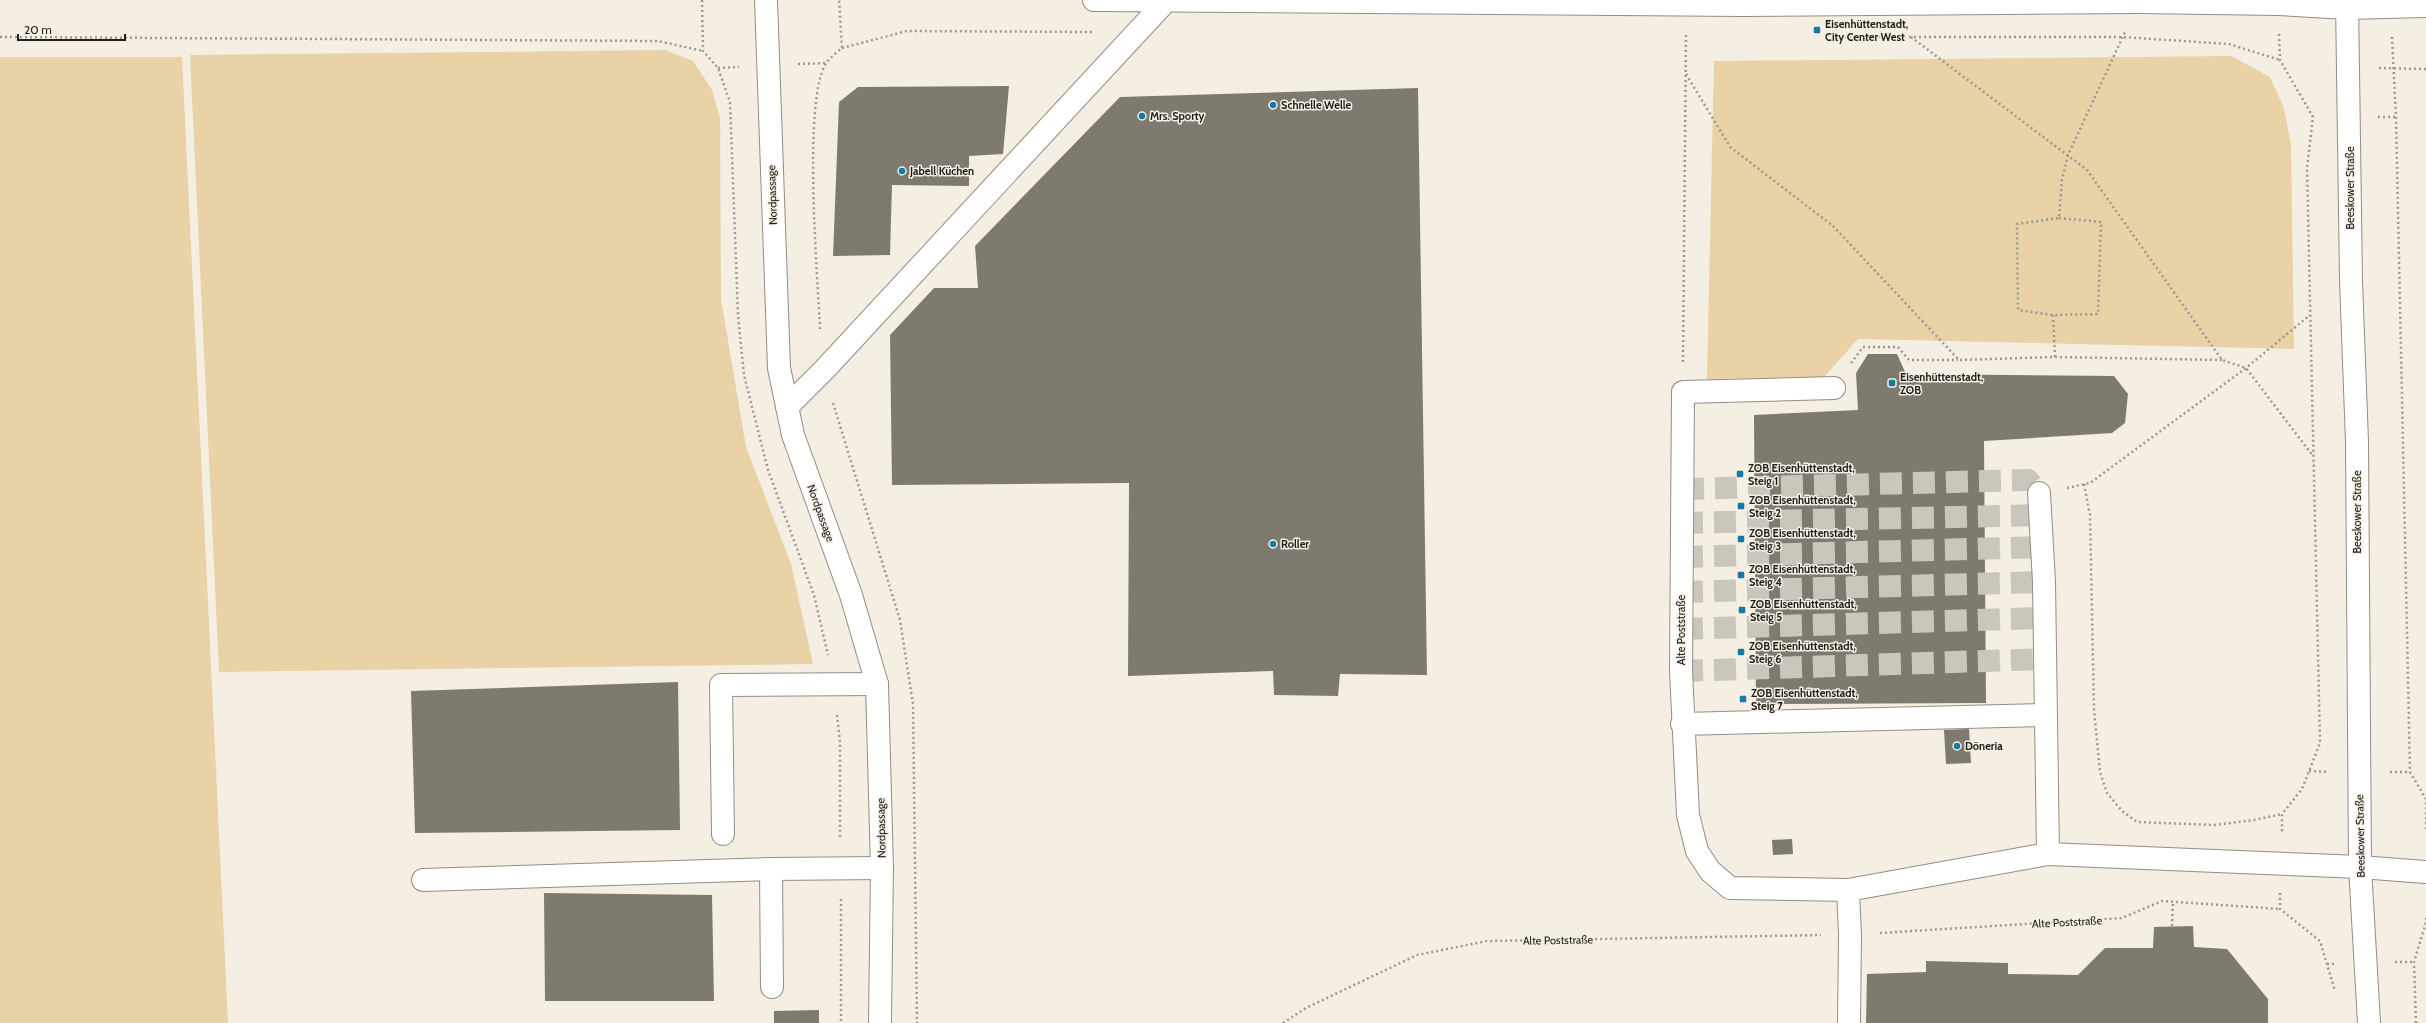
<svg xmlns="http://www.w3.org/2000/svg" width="2426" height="1023" viewBox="0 0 2426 1023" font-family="Cabin,sans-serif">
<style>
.green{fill:#e8d2a6}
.building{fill:#7f7a6f}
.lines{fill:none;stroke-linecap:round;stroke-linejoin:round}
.minor-tunnel{stroke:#cbc6bb;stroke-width:22;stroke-dasharray:22 11;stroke-linecap:butt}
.minor-casing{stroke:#938d83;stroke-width:24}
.major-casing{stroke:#938d83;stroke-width:24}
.path{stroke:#9d9890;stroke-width:2.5;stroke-dasharray:2 3;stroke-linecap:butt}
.minor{stroke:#fff;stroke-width:22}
.major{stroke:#fff;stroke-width:22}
.poi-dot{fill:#0e7ca5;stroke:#f5efe3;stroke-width:1.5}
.labels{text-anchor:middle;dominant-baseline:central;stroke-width:3;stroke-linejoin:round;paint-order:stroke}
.poi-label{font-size:11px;font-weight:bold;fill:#22201c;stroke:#f5efe3;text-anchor:start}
.street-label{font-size:11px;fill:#22201c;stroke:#f5efe3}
</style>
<rect width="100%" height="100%" fill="#f5efe3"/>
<g class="green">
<path d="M665 50 693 61 712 90 720 118 721 299 746 447 791 564 813 664 219 672 190 55Z"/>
<path d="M2231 56 2270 77 2284 108 2291 145 2294 349 1858 339 1824 377 1707 379 1714 61Z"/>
<path d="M0 57H182L228 1023H0Z"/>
</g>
<g class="building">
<path d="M1009 86 1003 154 969 156V186L892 185 890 255 833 256 839 102 858 87Z"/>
<path d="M1418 88 1427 675 1340 674 1338 696 1274 695 1273 671 1128 676 1129 483 892 485 890 335 934 288H978L975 246 1120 97Z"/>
<path d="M1868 354H1897L1906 374 2114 376 2128 394 2125 423 2112 433 1984 441 1986 703 1756 704 1754 415 1858 410 1856 373Z"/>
<path d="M678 682 680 830 415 833 411 691Z"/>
<path d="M1969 729 1971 763 1946 764 1944 730Z"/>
<path d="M1792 839 1793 854 1773 855 1772 840Z"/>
<path d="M544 893 712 895 714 1001H545Z"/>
<path d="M2193 926 2194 947 2227 949 2268 999V1023H1866L1867 974 1926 972V961L2008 963V974L2078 975 2105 948H2153L2154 927Z"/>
<path d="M819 1010V1023H774V1011Z"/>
</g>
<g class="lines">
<g class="minor-tunnel">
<path d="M1682 489 2028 480 2039 493"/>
<path d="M1681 523 2042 515"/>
<path d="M1681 557 2043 547"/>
<path d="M1681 592 2044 582"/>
<path d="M1681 629 2044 618"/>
<path d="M1681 671 2045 659"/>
</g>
<defs>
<g id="minor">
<path d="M766 0 779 368 793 435 851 595 877 684 882 868 880 1023"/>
<path d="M1094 0 1743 5 2138 2 2278 4 2347 8 2426 6"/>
<path d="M1834 388 1683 392 1681 671 1688 815 1697 851 1710 871 1730 888 1848 890 2048 854 2360 867 2426 872"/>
<path d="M787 407 825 369 1166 1"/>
<path d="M2039 493 2044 582 2048 854"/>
<path d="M1682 724 2046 715"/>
<path d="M723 834 721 685 877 684"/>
<path d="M771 869 772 987"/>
<path d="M423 880 771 869 882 868"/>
<path d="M1848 890 1850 935 1849 1023"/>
</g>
<path id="major" d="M2347 0 2351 281 2357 442 2360 867 2369 1023"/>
</defs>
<use href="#minor" class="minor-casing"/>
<use href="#major" class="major-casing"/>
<g class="path">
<path d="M702 0 703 51 718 68 730 102 738 315 744 375 768 470 814 595 828 655"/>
<path d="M2279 34 2280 60 2313 117 2307 168 2320 743 2302 789 2282 814V834"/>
<path d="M0 37 658 41 703 51"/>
<path d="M1834 37H2122L2229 44 2280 60"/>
<path d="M1911 37 2087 170 2222 360 2246 368 2313 456"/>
<path d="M2392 37 2396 117 2410 772 2426 799V830"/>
<path d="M842 48 907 31 1093 32"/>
<path d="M798 64 826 63"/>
<path d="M718 68 739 67"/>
<path d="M2379 68 2426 69"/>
<path d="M1686 74 1730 147 1833 226 1959 360 2055 357 2222 360"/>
<path d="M2378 117H2396"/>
<path d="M2059 218 2101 222 2098 314 2053 315 2018 310 2017 224 2059 218 2062 179 2068 155 2125 32"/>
<path d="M2053 315 2055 357"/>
<path d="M820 329C818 281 802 95 827 62 831 57 837 52 842 48L839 0"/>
<path d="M1683 362 1686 35"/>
<path d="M1851 363 1863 347H1898L1909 360H1958"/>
<path d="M833 403 900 620 913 704 917 1023"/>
<path d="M2084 484 2090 515 2094 710 2100 772 2107 793 2122 811 2137 822 2214 825 2254 820 2282 814"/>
<path d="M2067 488 2090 483 2246 368 2310 315"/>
<path d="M837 715 840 742V838"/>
<path d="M2309 771 2329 772"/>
<path d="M2390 772H2410"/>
<path d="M2280 893V909L2320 941 2335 991"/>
<path d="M841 899V1023"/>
<path d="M2172 926 2173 902"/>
<path d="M1880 933 2122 918 2162 901 2280 909"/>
<path d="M2395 962H2414"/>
<path d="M2327 964H2336"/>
<path d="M1283 1023 1306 1008 1417 955 1487 941 1821 935"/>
<path d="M2416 1023 2414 962 2426 922V915"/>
</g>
<use href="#minor" class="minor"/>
<use href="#major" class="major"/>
</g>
<g class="poi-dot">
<rect x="1813" y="26" width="8" height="8" rx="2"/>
<circle cx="1273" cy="105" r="4"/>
<circle cx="1142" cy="116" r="4"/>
<circle cx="902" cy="171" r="4"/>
<rect x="1888" y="379" width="8" height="8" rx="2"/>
<rect x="1736" y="470" width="8" height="8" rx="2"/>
<rect x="1737" y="502" width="8" height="8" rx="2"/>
<rect x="1737" y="535" width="8" height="8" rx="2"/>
<circle cx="1273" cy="544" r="4"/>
<rect x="1737" y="571" width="8" height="8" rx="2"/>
<rect x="1738" y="606" width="8" height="8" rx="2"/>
<rect x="1737" y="648" width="8" height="8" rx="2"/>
<rect x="1739" y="695" width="8" height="8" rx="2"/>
<circle cx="1957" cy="746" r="4"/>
</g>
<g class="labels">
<g class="poi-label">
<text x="1825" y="24">Eisenhüttenstadt,<tspan x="1825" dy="13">City Center West</tspan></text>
<text x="1281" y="105">Schnelle Welle</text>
<text x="1150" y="116">Mrs. Sporty</text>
<text x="910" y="171">Jabell Küchen</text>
<text x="1900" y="377">Eisenhüttenstadt,<tspan x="1900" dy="13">ZOB</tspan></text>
<text x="1748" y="468">ZOB Eisenhüttenstadt,<tspan x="1748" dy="13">Steig 1</tspan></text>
<text x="1749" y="500">ZOB Eisenhüttenstadt,<tspan x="1749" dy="13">Steig 2</tspan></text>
<text x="1749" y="533">ZOB Eisenhüttenstadt,<tspan x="1749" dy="13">Steig 3</tspan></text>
<text x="1281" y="544">Roller</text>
<text x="1749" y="569">ZOB Eisenhüttenstadt,<tspan x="1749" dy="13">Steig 4</tspan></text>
<text x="1750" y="604">ZOB Eisenhüttenstadt,<tspan x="1750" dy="13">Steig 5</tspan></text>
<text x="1749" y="646">ZOB Eisenhüttenstadt,<tspan x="1749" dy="13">Steig 6</tspan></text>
<text x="1751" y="693">ZOB Eisenhüttenstadt,<tspan x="1751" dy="13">Steig 7</tspan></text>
<text x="1965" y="746">Döneria</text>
</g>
<g class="street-label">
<text transform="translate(2350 188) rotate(-90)">Beeskower Straße</text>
<text transform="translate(772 195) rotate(-92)">Nordpassage</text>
<text transform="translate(2357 512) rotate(-90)">Beeskower Straße</text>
<text transform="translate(821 513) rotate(70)">Nordpassage</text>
<text transform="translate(1681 630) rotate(-90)">Alte Poststraße</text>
<text transform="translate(881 828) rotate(-91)">Nordpassage</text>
<text transform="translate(2360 836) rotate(-91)">Beeskower Straße</text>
<text transform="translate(2067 922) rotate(-3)">Alte Poststraße</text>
<text transform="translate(1558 940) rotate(-1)">Alte Poststraße</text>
</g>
</g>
<path d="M18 34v6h107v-6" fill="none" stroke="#22201c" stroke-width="2"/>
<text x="24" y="34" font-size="12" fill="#22201c" stroke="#f5efe3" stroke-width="3" paint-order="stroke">20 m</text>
</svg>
